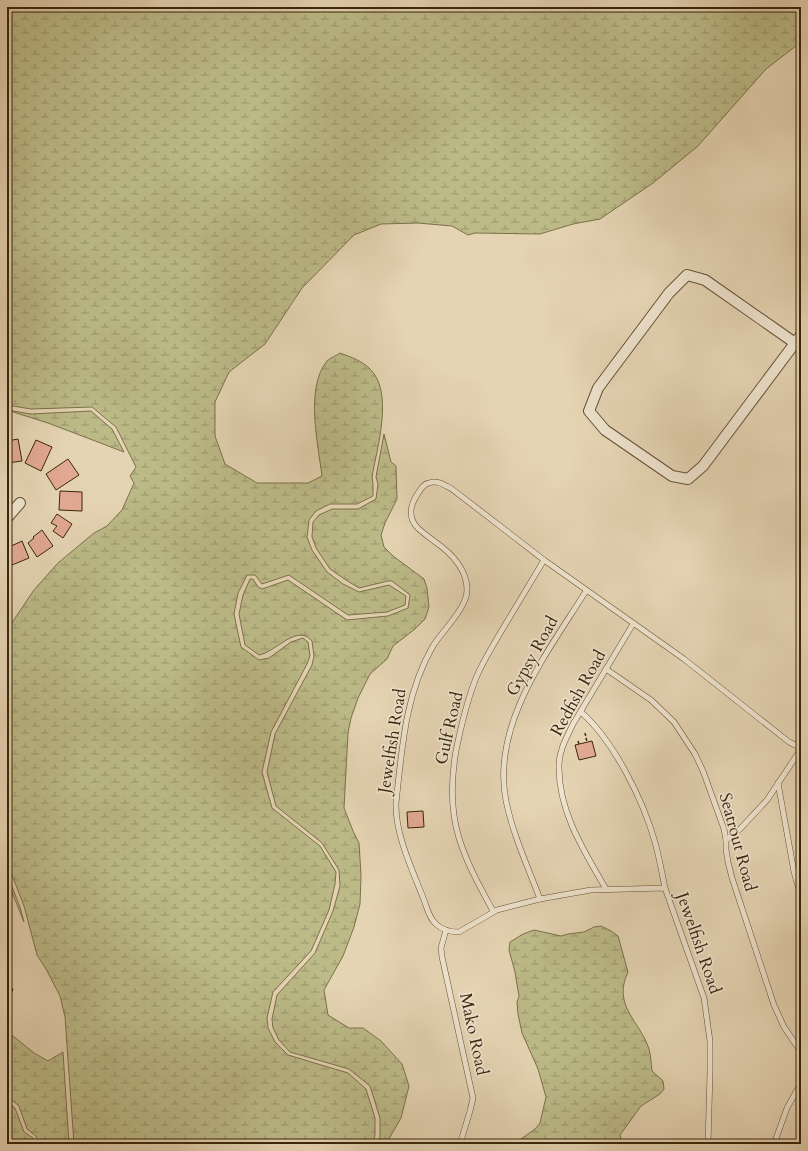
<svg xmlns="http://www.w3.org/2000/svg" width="808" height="1151" viewBox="0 0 808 1151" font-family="Cardo,serif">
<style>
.wetland{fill:url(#wetland-marsh);stroke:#7c704a}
.building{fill:#e2a992;stroke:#3b250c}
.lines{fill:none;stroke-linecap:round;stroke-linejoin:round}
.lane-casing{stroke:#665136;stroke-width:6}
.street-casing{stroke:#665136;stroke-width:12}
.path{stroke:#3b250c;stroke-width:1.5;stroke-dasharray:3 2;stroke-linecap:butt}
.lane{stroke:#eee3ce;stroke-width:5}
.street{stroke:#eee3ce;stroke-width:10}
.labels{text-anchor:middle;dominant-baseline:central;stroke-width:3.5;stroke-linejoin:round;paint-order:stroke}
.street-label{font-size:17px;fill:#3b250c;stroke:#eee3ce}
</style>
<defs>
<pattern id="wetland-marsh" width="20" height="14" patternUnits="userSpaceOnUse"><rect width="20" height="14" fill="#bcbb88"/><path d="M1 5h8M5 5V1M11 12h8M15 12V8" fill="none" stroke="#9a986e"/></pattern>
</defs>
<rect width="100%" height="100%" fill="#e5d4b3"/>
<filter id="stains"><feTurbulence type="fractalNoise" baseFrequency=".005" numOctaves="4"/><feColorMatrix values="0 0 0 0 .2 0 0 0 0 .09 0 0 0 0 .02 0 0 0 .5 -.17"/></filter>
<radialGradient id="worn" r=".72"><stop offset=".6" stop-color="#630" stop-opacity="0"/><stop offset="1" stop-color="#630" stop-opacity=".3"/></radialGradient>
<g class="wetland">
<path d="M7 7H801V42L766 69 698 146 653 183 600 219 573 224 540 234 475 233 468 235 452 226 418 223 381 224 354 235 302 288 265 344 229 372 215 402V436L225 464 257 483H308L322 476C318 444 305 388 327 361 330 358 336 356 340 353 351 357 362 361 370 369 394 392 377 448 372 477L373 484V496L357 504H330L316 511 309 520 307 537 312 550 327 572 343 584 359 592 389 585 406 596 405 605 387 612 348 615 289 575 262 584 255 575H247L238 593 234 614 241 647 259 660 269 658 291 642 303 638 308 642 310 656 307 664 271 732 262 772 272 808 320 846 336 872 335 884 329 910 311 951 273 992 267 1018 268 1028 275 1042 288 1055 348 1073 366 1089 375 1118V1135L373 1144H74L65 1017 60 996 46 969 37 955 24 906 7 862V630L34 590 58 563 94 533 107 526 122 510 134 483 130 476 136 467 116 427 92 407 31 409 7 405Z"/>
<path d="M7 410 31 414 91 411 112 429 124 452 48 423Z"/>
<path d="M384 434 391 462 396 466 397 499 385 523 381 535 384 547 393 556 424 579 427 588 429 607 425 619 415 629 393 646 387 659 370 674 358 698 351 718 348 733 344 808 353 831 359 843 361 875 360 904 354 927 343 956 324 990 328 1015 349 1028H363L381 1041 402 1064 409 1086 401 1118 386 1144H378L380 1137V1118L370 1086 349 1069 290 1052 279 1040 273 1028 272 1019 277 995 315 953 333 911 340 886 339 870 322 843 276 806 267 772 275 734 312 665 314 656 312 641C297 623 276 652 259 655L245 645 239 614 243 595 250 579H253L258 587 262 589 288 580 347 620 388 616 408 608 410 595 392 581H388L359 588 346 580 330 569 316 548 312 537 313 522 319 515 332 509H358L376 499 378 484 376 477Z"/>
<path d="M7 874 20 907 24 922 7 880Z"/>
<path d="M601 926 611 931 618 936 628 972C612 1006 640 1021 649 1049 651 1056 651 1064 652 1071L663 1081 664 1089 660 1094 641 1106 620 1135 622 1144H514L535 1129 540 1123 546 1097 538 1069 522 1033 518 1014 517 1002 519 996 515 972 509 950 510 942 523 934 534 930 561 936 568 934 584 932 594 927Z"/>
<path d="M7 1034 13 1036 34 1053 48 1061 63 1052 69 1144H38L36 1136 27 1129 19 1106 7 1096Z"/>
<path d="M7 1102 15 1108 24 1132 33 1138 34 1144H7Z"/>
</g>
<g class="building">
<path d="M18 439 22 461 7 463V441Z"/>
<path d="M36 440 52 447 41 471 25 463Z"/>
<path d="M68 459 79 475 56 490 46 474Z"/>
<path d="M60 491 82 492V511L59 510Z"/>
<path d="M57 514 72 524 63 538 53 531 57 526 51 523Z"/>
<path d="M42 530 53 546 37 557 28 543 34 538 33 537Z"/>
<path d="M22 541 29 558 12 565 7 554V548Z"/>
<path d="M592 741 596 756 579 760 575 745Z"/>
<path d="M423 811 424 827 408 828 407 812Z"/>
<path d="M7 986 13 989 7 1003Z"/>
<path d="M7 1007 11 1008 7 1018Z"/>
</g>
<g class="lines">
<defs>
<g id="lane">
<path d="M606 669 651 700 674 722 695 754 703 771 724 829 726 840V850L728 862 732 878 774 1005 784 1027 801 1052"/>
<path d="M581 712C614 741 643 800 655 842 659 857 662 873 665 888"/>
<path d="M778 783 794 872 801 896"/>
<path d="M726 840 740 829 767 800 801 749"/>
<path d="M606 889C584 851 558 811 559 765 559 750 567 737 573 724L633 624"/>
<path d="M540 899C528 867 513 835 506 801 491 724 548 652 586 591"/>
<path d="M493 911C480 887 467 864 459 838 450 809 451 780 456 751 461 726 467 701 476 678 482 663 491 649 499 635 514 610 529 585 544 560"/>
<path d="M446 930 441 948 442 957 473 1098 470 1111 460 1144"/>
<path d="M708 1144 710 1073V1041L704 998 665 888 591 890 540 899 497 910 459 932C450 932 442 930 436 924 429 918 427 908 424 900 413 871 395 835 396 803 402 749 405 694 433 646 443 630 467 608 467 590 467 569 450 552 434 541 428 536 421 532 416 526 408 516 411 504 417 495 420 490 423 484 429 483 438 480 444 485 452 489L544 560 684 659 789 742 801 748"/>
<path d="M774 1144 787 1108 801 1083"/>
</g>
<g id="street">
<path d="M795 343 705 280 687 275 669 293 598 388 589 411 605 430 672 476 688 479 703 466 795 343 801 335"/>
<path d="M7 518 20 503"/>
</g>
</defs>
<use href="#lane" class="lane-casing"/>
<use href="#street" class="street-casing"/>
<g class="path">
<path d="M585 733 587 742"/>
<path d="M578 741 579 744"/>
</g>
<use href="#lane" class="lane"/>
<use href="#street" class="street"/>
</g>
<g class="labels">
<g class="street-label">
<text transform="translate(532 656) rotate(-61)">Gypsy Road</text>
<text transform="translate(578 693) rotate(-61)">Redfish Road</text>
<text transform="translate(449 728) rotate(-77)">Gulf Road</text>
<text transform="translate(392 741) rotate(-81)">Jewelfish Road</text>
<text transform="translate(738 842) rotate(75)">Seatrout Road</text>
<text transform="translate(699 943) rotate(71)">Jewelfish Road</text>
<text transform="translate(474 1034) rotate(78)">Mako Road</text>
</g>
</g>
<rect width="808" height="1151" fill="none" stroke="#e5d4b3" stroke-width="24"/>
<rect x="8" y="8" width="792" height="1135" fill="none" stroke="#3b250c" stroke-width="2"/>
<rect x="12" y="12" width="784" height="1127" fill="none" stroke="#3b250c"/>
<rect width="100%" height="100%" filter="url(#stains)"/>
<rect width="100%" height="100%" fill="url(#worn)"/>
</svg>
